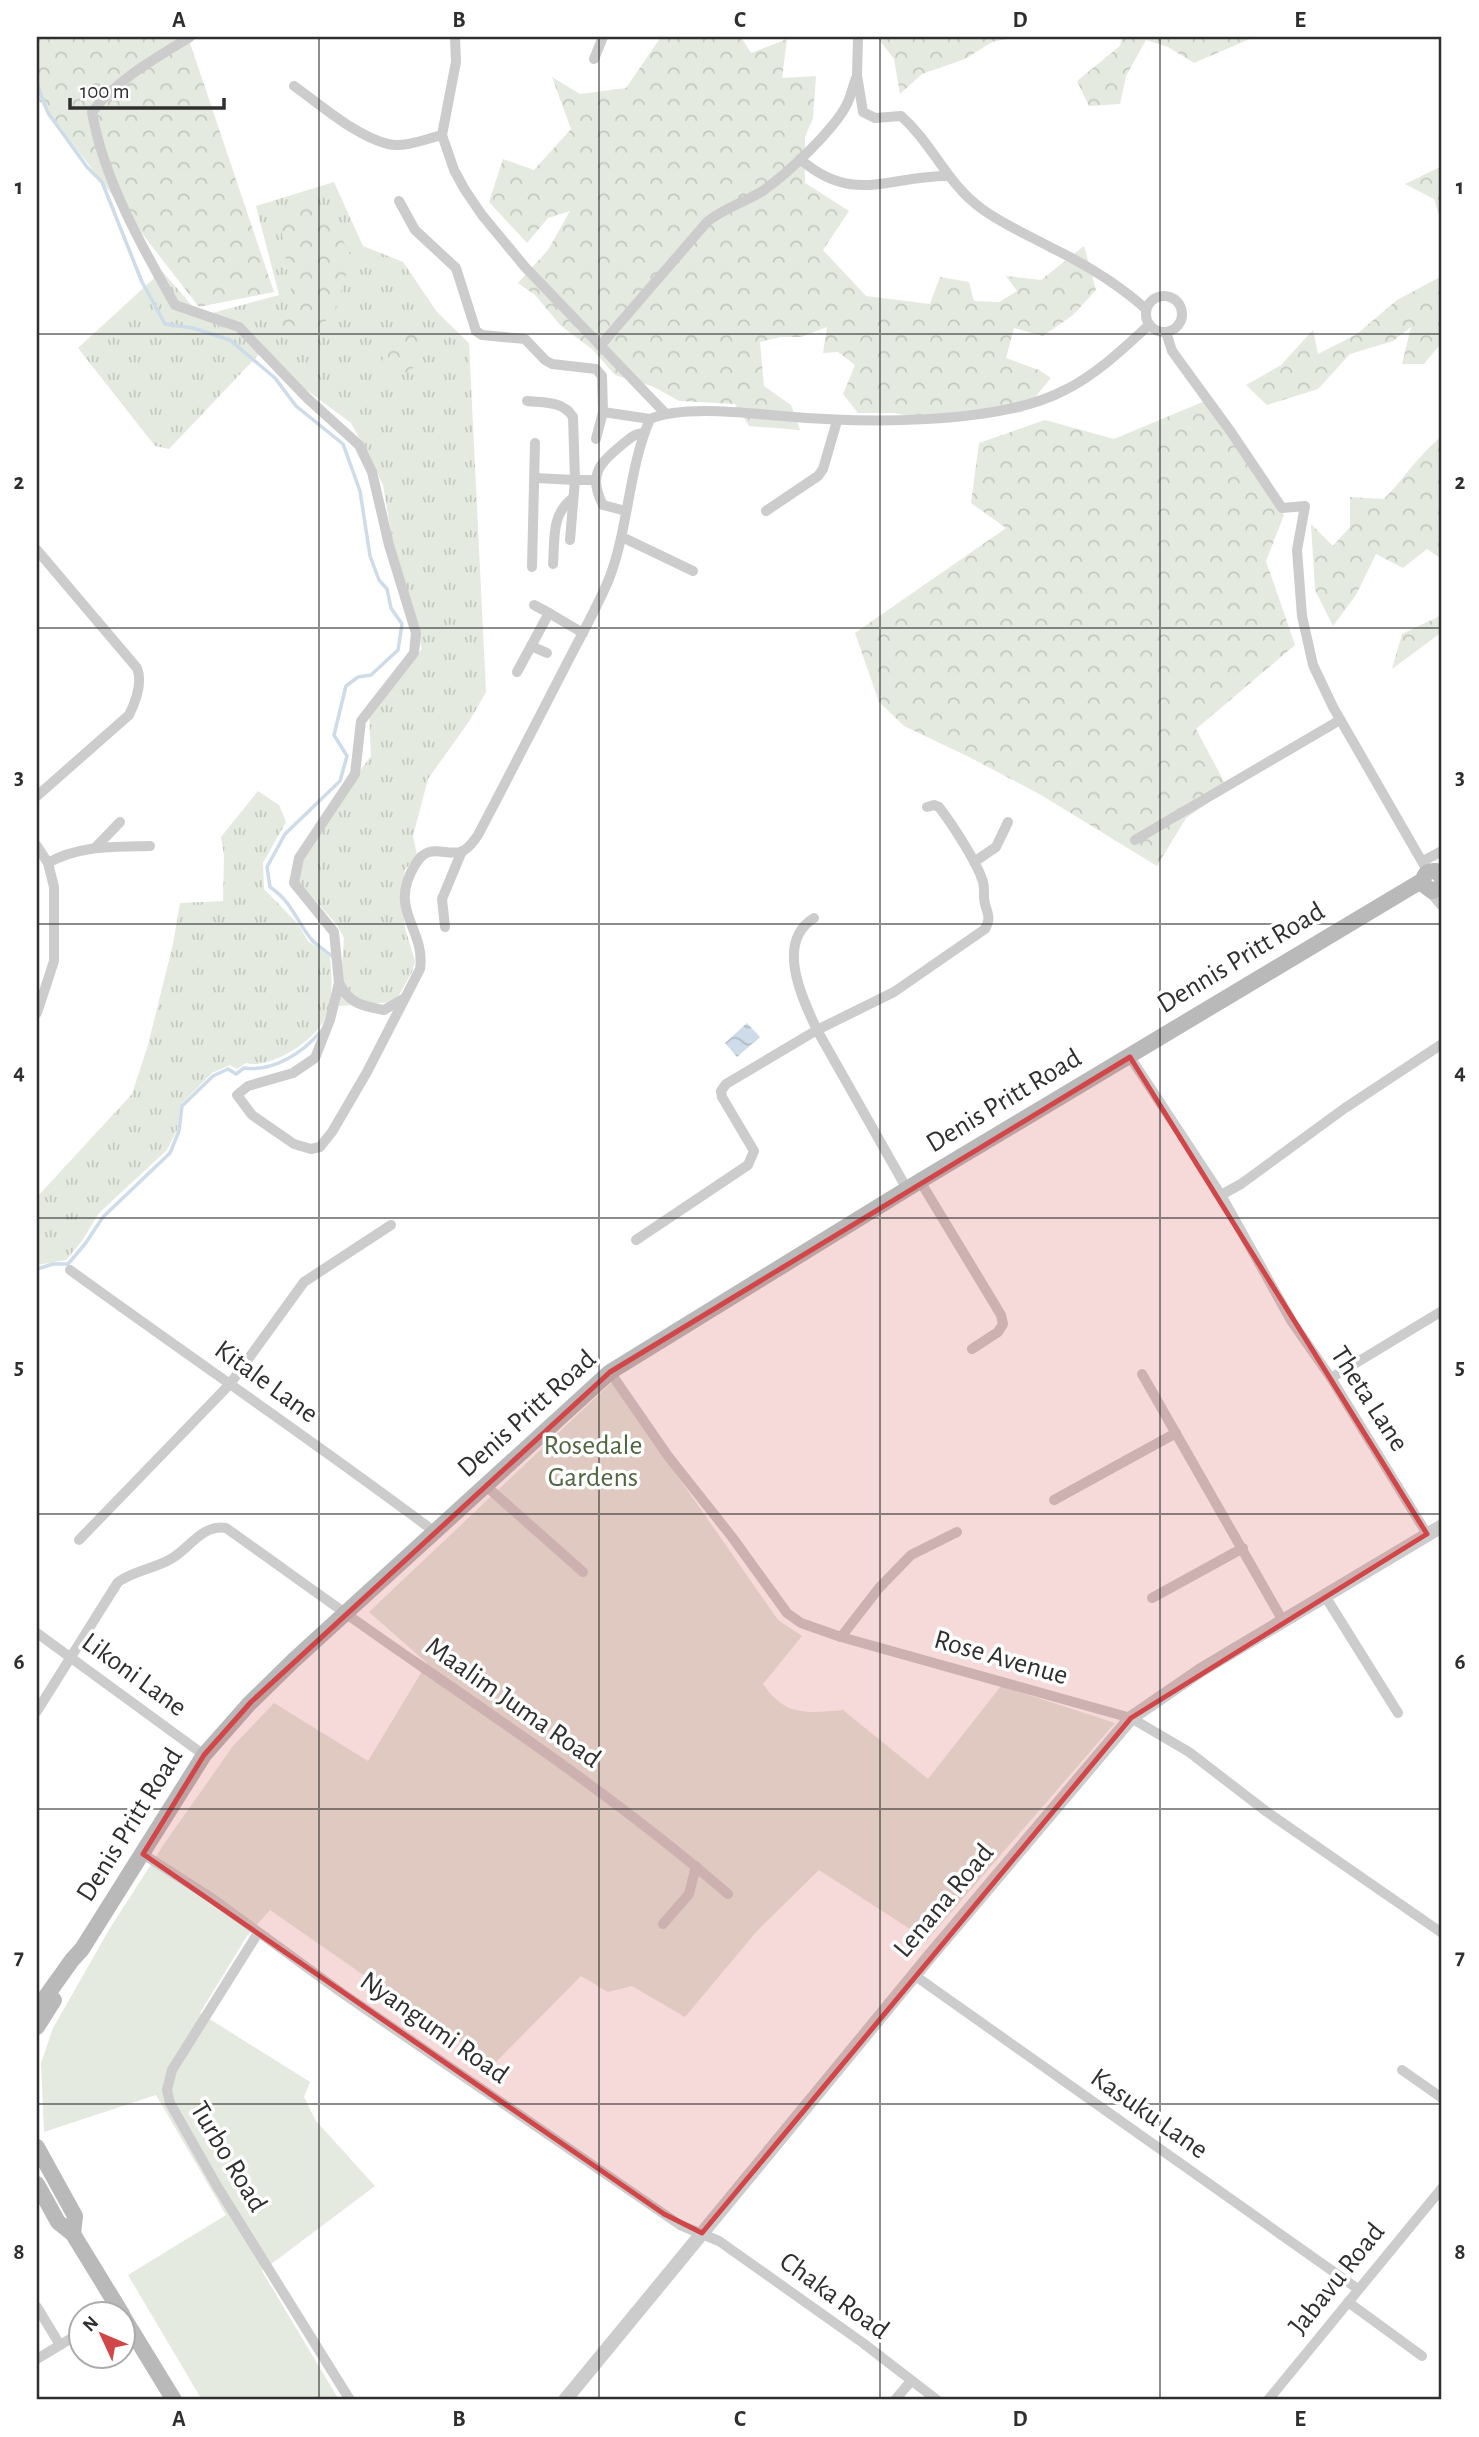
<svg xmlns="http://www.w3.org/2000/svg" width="1479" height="2437" viewBox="0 0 1479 2437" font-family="'Alegreya Sans',sans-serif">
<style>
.grass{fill:url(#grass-tufts)}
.forest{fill:url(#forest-crowns)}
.green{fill:#e4eadf}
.water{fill:url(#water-waves)}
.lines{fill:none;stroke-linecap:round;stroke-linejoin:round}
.stream{stroke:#cddce8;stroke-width:3.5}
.minor{stroke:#ccc;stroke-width:10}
.tertiary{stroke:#ccc;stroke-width:14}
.secondary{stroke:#b9b9b9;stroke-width:16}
.marked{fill:#d14648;fill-opacity:0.2;stroke:#d14648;stroke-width:5;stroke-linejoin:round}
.grid{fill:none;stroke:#2f2f2f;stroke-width:2;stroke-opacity:0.55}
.labels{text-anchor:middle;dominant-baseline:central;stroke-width:7;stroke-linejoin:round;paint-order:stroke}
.street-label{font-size:28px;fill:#2f2f2f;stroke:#fff}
.park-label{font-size:28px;fill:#506641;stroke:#fff}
.neatline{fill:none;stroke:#2f2f2f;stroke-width:2.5}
.grid-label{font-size:23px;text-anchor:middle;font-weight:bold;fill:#2f2f2f}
</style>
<defs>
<pattern id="grass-tufts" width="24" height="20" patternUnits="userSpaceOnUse" patternTransform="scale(1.75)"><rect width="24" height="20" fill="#e4eadf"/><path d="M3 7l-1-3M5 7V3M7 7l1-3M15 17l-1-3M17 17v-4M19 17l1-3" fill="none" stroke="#c4c9c0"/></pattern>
<pattern id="forest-crowns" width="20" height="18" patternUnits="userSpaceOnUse" patternTransform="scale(1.75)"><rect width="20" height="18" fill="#e4eadf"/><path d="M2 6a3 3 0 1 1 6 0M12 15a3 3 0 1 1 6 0" fill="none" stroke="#c4c9c0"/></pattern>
<pattern id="water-waves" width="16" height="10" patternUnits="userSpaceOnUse" patternTransform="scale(1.75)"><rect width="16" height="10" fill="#cddce8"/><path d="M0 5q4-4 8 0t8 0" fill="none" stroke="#b0bdc7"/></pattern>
</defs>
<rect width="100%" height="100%" fill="#fff"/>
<g class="grass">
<path d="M334 182 363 246 403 262 437 312 469 343 486 692 470 720 428 779 413 836 417 855 405 870 402 893 405 928 415 961 412 972 395 1002 339 1006 344 938 337 925 297 880V868L334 805 371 756 369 714 422 649 392 538 383 485 367 452 351 423 305 389 265 348 169 449 155 446 78 348 162 271 201 316 279 295 256 206Z"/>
<path d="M258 791 279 805 286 822 263 863 264 889 298 924 308 941 330 957C332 977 333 997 326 1016 318 1039 270 1070 246 1063L237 1069 230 1065 212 1073 181 1104 177 1130 167 1150 99 1213 82 1241 66 1260 37 1265V1197L132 1094 148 1045 173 944 180 903 223 901 224 856 221 837Z"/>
</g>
<g class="forest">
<path d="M37 37H188L274 292 199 307 37 98Z"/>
<path d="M661 37H741L751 53 787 39 782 78 816 76 813 118 805 137V183L849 211 823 250 866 296 930 304 940 277 969 282 974 301 999 302 1017 291 1006 276 1041 280 1084 246 1096 290 1073 315 1043 336 1014 328 1006 358 1039 370 1051 378 1023 412 941 423 894 413H858L843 394 855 365 838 352 823 353 827 327 801 337H780L760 342 764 386 791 405 800 430 749 426 735 404 679 401 654 387 615 375 592 349 561 326 535 295 518 283 548 250 570 211 548 218 527 243 489 202 503 159 534 170 571 129 552 77 580 94 626 88Z"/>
<path d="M877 37H1016L992 42 965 59 922 74 900 94 894 59Z"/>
<path d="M1122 37H1251L1252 38 1194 63 1168 47 1146 40 1126 76 1120 104 1089 106 1077 81 1120 46Z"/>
<path d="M1442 166V225L1434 199 1405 184Z"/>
<path d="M304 204 327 207 351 257 336 309 313 335 280 331 292 298 279 215Z"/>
<path d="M1440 277H1442V342L1424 364H1402L1411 327 1393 341 1350 354 1318 389 1267 405 1246 385 1281 365 1313 330 1318 354 1357 334 1397 300Z"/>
<path d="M404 328 422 338 412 371 387 378 382 360Z"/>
<path d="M1205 401 1284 515 1266 561 1295 645 1196 729 1228 789 1186 818 1157 866 1041 795 969 757 904 726 879 702 855 633 1006 528 971 503 979 443 1045 420 1114 439Z"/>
<path d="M1442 436V559L1427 549 1403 568 1376 554 1356 595 1333 626 1315 590 1311 524 1333 546 1350 527V497L1384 499C1404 479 1419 454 1442 436Z"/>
<path d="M1442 615V632L1392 669 1402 634Z"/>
</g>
<path class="green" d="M612 1382 778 1620 802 1636 763 1684C785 1717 808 1713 843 1710L928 1779 1001 1686 1115 1723 927 1940 819 1870 757 1931 685 2017 632 1986 608 1992 581 1976 493 2065 270 1910 247 1936 200 2013 310 2082 304 2097 316 2121 375 2186 262 2271 339 2400H202L128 2275 226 2215 156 2095 44 2132 41 2063 53 2028 110 1928 164 1844 233 1746 274 1703 368 1761 427 1663 369 1612Z"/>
<path class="water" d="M747 1023 760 1037 737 1057 725 1043Z"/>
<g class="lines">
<g class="stream">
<path d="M37 84 48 113 87 167 102 182 142 282 165 324 193 328 230 340 275 378 296 406 343 444 360 491 370 556 379 580 387 589 391 608 402 624 398 650 371 675 358 677 346 686 334 735 347 756 340 781 285 834 267 867 270 887C293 903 295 919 311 939 317 946 326 951 333 957"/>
<path d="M37 1269 53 1264H68L85 1244 103 1217 170 1153 179 1131 182 1106 213 1076 228 1069 236 1074 244 1068C273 1072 303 1053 321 1031"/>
</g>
<g class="minor">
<path d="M190 37C156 58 116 80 92 112 103 178 142 247 175 305L239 327 307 398 359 445 372 472 389 545 416 633 414 653 361 721 355 774 299 858 294 883 334 932 339 983 330 1020 315 1058 293 1073 248 1086 237 1095 252 1115 294 1144 311 1149 320 1147 332 1132 367 1072 420 969C426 928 387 911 415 865 429 840 447 858 463 851 470 847 474 841 478 835 507 780 535 725 564 669 579 639 596 610 609 579 629 527 628 470 650 419 683 405 746 413 782 416 859 423 997 426 1065 390 1096 375 1124 348 1149 325"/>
<path d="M858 37 857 75 863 112 875 118 901 116C933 144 946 183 982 209 1004 225 1028 235 1052 248 1087 265 1118 284 1146 309"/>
<path d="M594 59 603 37"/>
<path d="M294 86C321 105 357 137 388 144 405 148 426 139 442 135L454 170 465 190 482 215 525 267 665 413"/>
<path d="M442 135 456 62 455 37"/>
<path d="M800 159C853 205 888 176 947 176"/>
<path d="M399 201 415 230 456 268 476 331 482 335 525 339 545 360 552 364 596 369 602 376 603 412 650 419"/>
<circle cx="1164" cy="314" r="18"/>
<path d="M1166 332 1172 351 1231 432 1282 508 1305 506 1297 550 1302 616 1313 665 1333 707 1428 872"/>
<path d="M600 346 707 222C724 208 746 202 764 190 788 173 834 130 847 104 851 96 853 86 856 78"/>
<path d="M527 401C545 403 563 401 573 417L575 480H595"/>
<path d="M596 439 603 412"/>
<path d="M535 478 575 480 570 540"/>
<path d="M626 511 603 505C587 474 600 463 624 443 631 438 635 433 644 433"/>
<path d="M766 511 818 476 823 469 837 421"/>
<path d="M622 537 693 571"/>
<path d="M37 550 137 668C143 683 136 701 129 715L37 796"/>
<path d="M553 564C555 539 551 514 573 498"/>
<path d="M532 567 535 443"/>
<path d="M549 613 583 633"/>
<path d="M531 646 547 653"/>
<path d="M517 672 549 613 534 605"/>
<path d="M1135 840 1340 720"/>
<path d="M37 846 48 863 54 887V961L37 1013"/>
<path d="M96 847 120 822"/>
<path d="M1423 861 1442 851"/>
<path d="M974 862 996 847 1008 822"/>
<path d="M48 863C79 845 114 847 150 846"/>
<path d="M814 918C775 942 802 998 817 1030L894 992 985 929C991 918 988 915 985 904 983 897 985 889 983 882 977 862 952 824 939 807L934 805 927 807"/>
<path d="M445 927 442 899 462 851"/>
<path d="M339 983C349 1004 363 1006 384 1010L403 999"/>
<path d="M1130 1057 1221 1195"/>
<path d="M920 1181 1001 1315 1003 1324 998 1332 972 1349"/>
<path d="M636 1240 748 1165 754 1151 722 1097 721 1091 726 1084 817 1030 907 1189"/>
<path d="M70 1270C191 1358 315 1442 435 1532"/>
<path d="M610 1372 668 1456 732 1537 787 1613 801 1623 841 1637 1131 1718 1189 1752 1267 1812 1442 1933"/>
<path d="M1142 1374 1283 1621"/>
<path d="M1331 1378 1442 1311"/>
<path d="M486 1486 583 1572"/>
<path d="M1054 1500 1176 1433"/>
<path d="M1427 1534 1331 1378 1292 1322 1221 1195 1241 1184 1345 1108 1442 1044"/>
<path d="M79 1540 230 1384 304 1282 391 1225"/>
<path d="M1325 1596 1398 1713"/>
<path d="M1152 1598 1243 1548"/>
<path d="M37 1633 204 1755"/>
<path d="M841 1637 879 1588 911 1555 957 1532"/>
<path d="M37 1711 118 1582C134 1571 152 1569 169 1560 189 1550 201 1524 226 1528 291 1574 355 1621 421 1666 526 1738 632 1811 728 1894"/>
<path d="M143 1854 213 1899 342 1993 664 2214 680 2225 719 2241 863 2343 937 2400"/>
<path d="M663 1924 689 1894 696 1866"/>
<path d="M258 1933 172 2070 167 2090 170 2103 217 2186 350 2400"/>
<path d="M914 1975 1358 2289"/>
<path d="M1402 2070 1442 2098"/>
<path d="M1348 2302 1422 2356"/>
<path d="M37 2307 60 2345"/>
<path d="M37 2359 80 2333"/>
<path d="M895 2400 911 2381"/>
<path d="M1268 2400 1442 2188"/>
</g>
<g class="tertiary">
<path d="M1432 891 1442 903"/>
<path d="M565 2400 930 1956 1131 1718 1201 1670 1442 1526"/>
</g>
<g class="secondary">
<path d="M1442 877 1436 871C1426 870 1422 876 1424 885L1432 891 1436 890 1442 885"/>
<path d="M37 2009 72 1960 82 1949 204 1755 249 1704 294 1660 610 1372 920 1181 1423 880"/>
<path d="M37 2027 54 2000"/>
<path d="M37 2147 75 2216 73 2234"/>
<path d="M37 2184 58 2222 73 2234 122 2314"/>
<path d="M122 2315 174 2400"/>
</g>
</g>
<path class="marked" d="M1130 1057 1427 1534 1131 1718 702 2233 664 2214 143 1854 204 1755 251 1702 610 1372Z"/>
<path class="grid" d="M319 37V2400M599 37V2400M880 37V2400M1160 37V2400M37 334H1442M37 628H1442M37 924H1442M37 1218H1442M37 1514H1442M37 1809H1442M37 2104H1442"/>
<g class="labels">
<g class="street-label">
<text transform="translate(1241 958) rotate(-31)">Dennis Pritt Road</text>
<text transform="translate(1004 1101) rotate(-31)">Denis Pritt Road</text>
<text transform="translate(266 1382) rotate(36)">Kitale Lane</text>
<text transform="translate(1369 1399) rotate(57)">Theta Lane</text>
<text transform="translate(527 1414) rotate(-42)">Denis Pritt Road</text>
<text transform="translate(1001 1658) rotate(16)">Rose Avenue</text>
<text transform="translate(134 1675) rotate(36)">Likoni Lane</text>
<text transform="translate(513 1703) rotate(35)">Maalim Juma Road</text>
<text transform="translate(130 1825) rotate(-58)">Denis Pritt Road</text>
<text transform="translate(944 1901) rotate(-50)">Lenana Road</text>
<text transform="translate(434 2028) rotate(35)">Nyangumi Road</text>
<text transform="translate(1149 2114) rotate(35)">Kasuku Lane</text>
<text transform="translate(228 2157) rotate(59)">Turbo Road</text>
<text transform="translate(1337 2279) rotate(-51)">Jabavu Road</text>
<text transform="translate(834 2296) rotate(36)">Chaka Road</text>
</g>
<g class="park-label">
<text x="593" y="1446">Rosedale<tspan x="593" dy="32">Gardens</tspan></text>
</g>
</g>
<rect width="1479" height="2437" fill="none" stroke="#ffffff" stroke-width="77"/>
<g transform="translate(102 2335) rotate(314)"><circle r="33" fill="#ffffff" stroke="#acacac" stroke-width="2"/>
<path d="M0-5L12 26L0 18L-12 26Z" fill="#d14648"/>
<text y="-10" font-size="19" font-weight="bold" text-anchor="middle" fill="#2f2f2f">N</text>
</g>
<path d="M70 98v10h154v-10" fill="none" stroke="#2f2f2f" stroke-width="3.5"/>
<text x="80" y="98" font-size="21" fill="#2f2f2f" stroke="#ffffff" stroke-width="5" paint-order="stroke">100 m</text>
<rect x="38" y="38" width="1402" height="2360" class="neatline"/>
<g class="grid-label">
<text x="179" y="27">A</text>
<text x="459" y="27">B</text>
<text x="740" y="27">C</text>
<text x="1020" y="27">D</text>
<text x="1300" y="27">E</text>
<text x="19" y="194">1</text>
<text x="1460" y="194">1</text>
<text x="19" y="489">2</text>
<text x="1460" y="489">2</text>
<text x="19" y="784">3</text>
<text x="1460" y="784">3</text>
<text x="19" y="1079">4</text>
<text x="1460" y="1079">4</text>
<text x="19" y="1374">5</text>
<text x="1460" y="1374">5</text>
<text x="19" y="1669">6</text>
<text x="1460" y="1669">6</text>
<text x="19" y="1964">7</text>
<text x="1460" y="1964">7</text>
<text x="19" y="2259">8</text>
<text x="1460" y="2259">8</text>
<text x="179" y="2426">A</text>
<text x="459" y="2426">B</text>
<text x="740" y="2426">C</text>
<text x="1020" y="2426">D</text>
<text x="1300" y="2426">E</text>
</g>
</svg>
